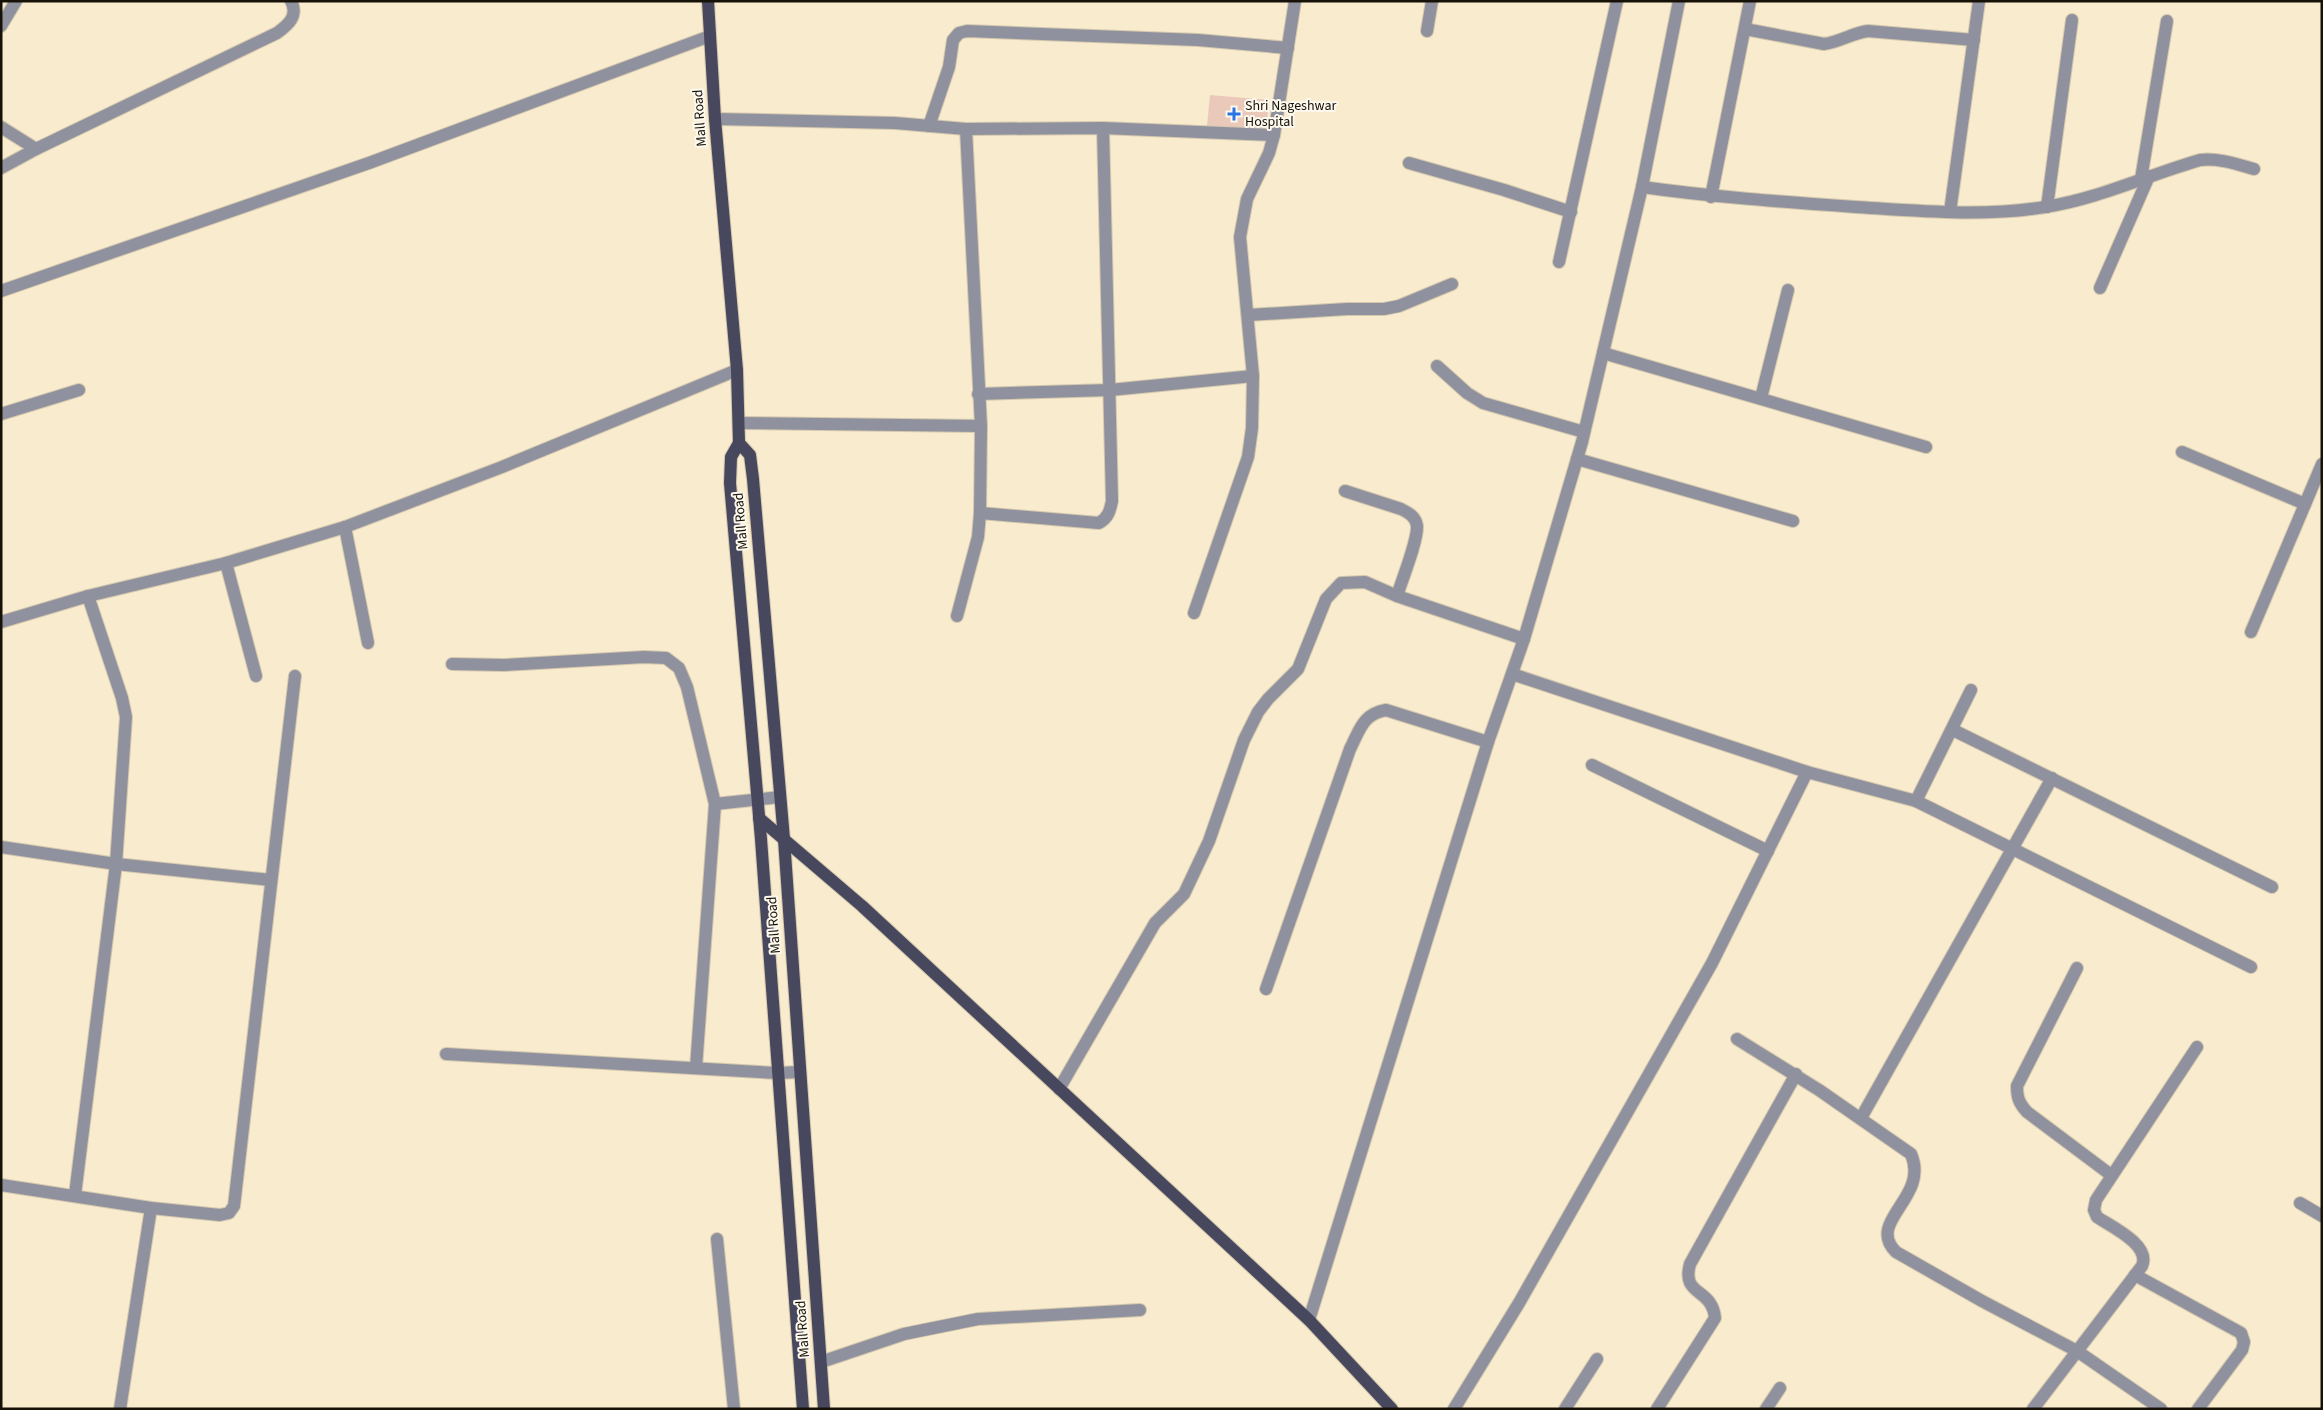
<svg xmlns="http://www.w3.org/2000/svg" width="2323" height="1410" viewBox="0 0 2323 1410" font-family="'Source Sans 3',sans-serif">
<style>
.building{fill:#eac8ba}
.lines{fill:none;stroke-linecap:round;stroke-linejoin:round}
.minor-casing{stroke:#d4c8ae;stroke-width:14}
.major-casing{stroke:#d4c8ae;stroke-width:14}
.minor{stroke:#90919e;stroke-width:12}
.major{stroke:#47475d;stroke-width:12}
.poi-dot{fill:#2a75e1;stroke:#fef9ee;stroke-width:2}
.labels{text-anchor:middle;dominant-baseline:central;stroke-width:4;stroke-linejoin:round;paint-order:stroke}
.poi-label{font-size:14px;fill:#161208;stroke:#fef9ee;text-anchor:start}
.street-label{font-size:14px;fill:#161208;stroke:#fef9ee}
</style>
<rect width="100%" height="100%" fill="#f8ebce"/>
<path class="building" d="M1210 95 1269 100 1266 131 1207 126Z"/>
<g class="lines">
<defs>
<g id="minor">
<path d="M1 26 16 1"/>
<path d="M1745 29 1824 44C1840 42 1852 33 1868 31L1974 40"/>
<path d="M1427 31 1432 1"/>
<path d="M715 119 895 123 966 129 1103 128 1274 135"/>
<path d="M929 126 949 67 953 40 959 33 967 31 1198 40 1288 48"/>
<path d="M1 127 36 149"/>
<path d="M1409 163 1504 190 1571 212"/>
<path d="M1 168 36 149 277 33C288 25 299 16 291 1"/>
<path d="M2141 179 2167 21"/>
<path d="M1642 187C1713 197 1784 202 1856 207 1919 211 1983 217 2045 207 2098 199 2148 175 2200 160 2219 158 2236 164 2254 169"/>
<path d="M1711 197 1750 1"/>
<path d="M2047 207 2072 20"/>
<path d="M1950 212 1979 1"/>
<path d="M1559 262 1617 1"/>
<path d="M2100 288 2149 176"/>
<path d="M1 291 369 163 710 36"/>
<path d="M1249 315 1347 309H1384L1399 306 1452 284"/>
<path d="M1603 353 1926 447"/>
<path d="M1437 366 1467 393 1483 403 1584 432"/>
<path d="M978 394 1110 390 1253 376"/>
<path d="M1761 398 1788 290"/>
<path d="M1 414 79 390"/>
<path d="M739 423 981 426"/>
<path d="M2182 452 2305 504"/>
<path d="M1577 459 1793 521"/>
<path d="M1345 491 1401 509C1409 513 1416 517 1417 526 1418 540 1402 580 1397 596"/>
<path d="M980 513 1099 523C1108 518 1110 511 1112 501L1103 128"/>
<path d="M345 527 368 643"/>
<path d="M226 563 256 676"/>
<path d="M1194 613 1248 457 1252 428 1253 376 1240 237 1247 199 1269 153 1274 135 1295 1"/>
<path d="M957 616 978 537 980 513 981 426 966 129"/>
<path d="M1 622 88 596 226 563 345 527 502 467 737 370"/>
<path d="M2251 632 2322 464"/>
<path d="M452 664 504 665 644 657 666 658 679 668 687 687 715 804 696 1068"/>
<path d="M1512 674 1807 772 1916 801 2251 967"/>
<path d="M1953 730 2272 887"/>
<path d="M1592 765 1768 851"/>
<path d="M1916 801 1971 690"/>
<path d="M715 804 780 797"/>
<path d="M1 847 116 864 271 880"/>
<path d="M2077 968 2017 1086C2017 1098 2019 1103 2027 1112L2111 1175"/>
<path d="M1266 989 1350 749C1360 729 1363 714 1386 710L1488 742"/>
<path d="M1737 1039 1819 1090 1911 1154C1930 1198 1865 1221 1896 1252L1982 1301 2077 1351 2161 1409"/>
<path d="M446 1054 777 1073 800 1072"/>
<path d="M1059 1089 1155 923 1184 894 1209 841 1244 740 1258 712 1268 699 1298 669 1326 599 1341 583 1365 582 1397 596 1524 639"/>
<path d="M1861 1118 2052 778"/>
<path d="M1 1185 151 1208 220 1215 229 1213 234 1206 295 676"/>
<path d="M75 1195 116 864 126 717 122 698 88 596"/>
<path d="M2300 1203 2322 1216"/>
<path d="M717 1239 734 1409"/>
<path d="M2135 1275 2241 1333 2244 1342 2242 1350 2198 1409"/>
<path d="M1309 1320 1488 742 1524 639 1582 442 1642 187 1679 1"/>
<path d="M821 1362 904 1334 978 1319 1140 1310"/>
<path d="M120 1409 151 1208"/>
<path d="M1454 1409 1519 1303 1712 963 1807 772"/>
<path d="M1565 1409 1597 1359"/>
<path d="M1657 1409 1715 1318C1712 1287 1681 1297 1690 1264L1796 1074"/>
<path d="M1766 1409 1780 1388"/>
<path d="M2033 1409 2142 1266C2151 1245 2112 1227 2097 1217L2094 1210 2096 1200 2197 1047"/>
</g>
<g id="major">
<path d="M708 1 715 119 737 370 739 443 731 457 730 483 761 839 803 1409"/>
<path d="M739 443 750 455 753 479 784 839 824 1409"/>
<path d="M759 818 862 906 1309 1320 1392 1409"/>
</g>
</defs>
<use href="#minor" class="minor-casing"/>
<use href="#major" class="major-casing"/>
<use href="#minor" class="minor"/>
<use href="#major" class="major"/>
</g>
<path class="poi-dot" d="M1231.5 106.5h5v5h5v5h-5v5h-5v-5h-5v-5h5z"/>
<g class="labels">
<g class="poi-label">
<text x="1245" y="106">Shri Nageshwar<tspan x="1245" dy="16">Hospital</tspan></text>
</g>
<g class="street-label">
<text transform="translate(700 118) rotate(-94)">Mall Road</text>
<text transform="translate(741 521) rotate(-95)">Mall Road</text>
<text transform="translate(774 925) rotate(-94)">Mall Road</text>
<text transform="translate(803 1329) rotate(-94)">Mall Road</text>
</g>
</g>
<rect width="2323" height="1410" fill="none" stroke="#161208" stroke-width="5"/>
</svg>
